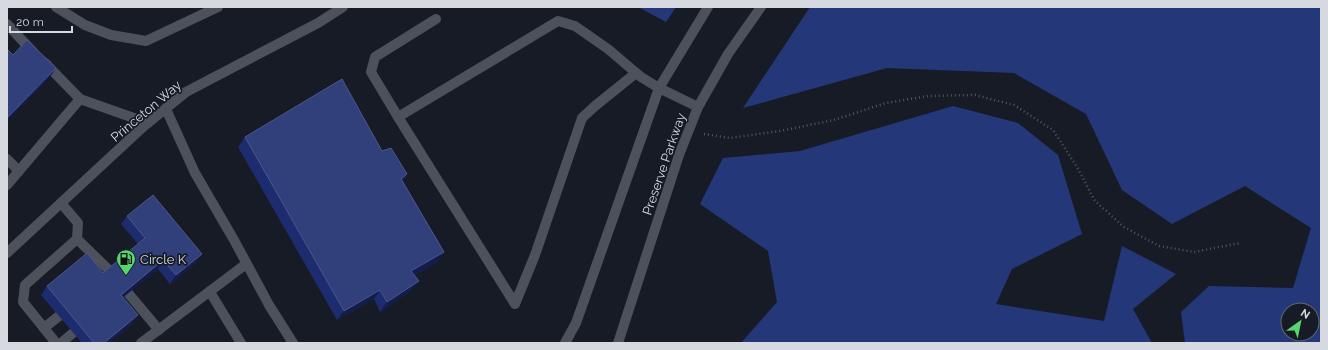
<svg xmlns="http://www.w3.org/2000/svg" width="1328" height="350" viewBox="0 0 1328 350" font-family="Raleway,sans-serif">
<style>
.green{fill:#243879;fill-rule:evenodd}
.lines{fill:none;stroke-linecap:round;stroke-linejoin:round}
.path{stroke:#52565f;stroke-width:2.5;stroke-dasharray:1 3;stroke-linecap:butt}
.minor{stroke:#4c515c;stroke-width:10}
.wall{fill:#1d2c6f}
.shaded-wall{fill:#121d4c}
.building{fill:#313f7b;stroke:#4b578b}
.labels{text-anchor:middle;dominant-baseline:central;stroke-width:3.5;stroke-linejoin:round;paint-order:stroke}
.street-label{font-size:13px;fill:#d6d9e0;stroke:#171b25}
.poi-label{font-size:13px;fill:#d6d9e0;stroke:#171b25;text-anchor:start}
</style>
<rect width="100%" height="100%" fill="#171b25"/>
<g class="green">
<path d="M638 7H676L666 22Z"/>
<path d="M810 7H1321V343H1185L1181 312 1209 286 1293 288 1311 228 1245 186 1172 224 1122 190 1086 114 1014 73 887 68 743 108ZM1288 310H1312V334H1288Z"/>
<path d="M953 106 1018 123 1058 155 1082 234 1012 269 996 304 1104 321 1122 246 1176 274 1133 309 1152 343H741L777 302 768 251 700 204 723 158 800 151Z"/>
</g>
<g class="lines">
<path class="path" d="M704 134 730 138 780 131 834 120 886 103 928 96 975 95 1014 105 1053 130 1077 167 1095 201 1124 227 1159 246 1194 252 1240 243"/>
<g class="minor">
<path d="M56 7 85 25 111 35 146 41 218 7"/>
<path d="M7 24 33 52"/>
<path d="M45 63 80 99 148 123"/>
<path d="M636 73 595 106 582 118 535 255 515 304 398 117 558 21 575 26 608 49 641 77 659 88 698 107"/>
<path d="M166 109 195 173 234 240 269 305 293 343"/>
<path d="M398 117 371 72 375 57 436 19"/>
<path d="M7 159 19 171"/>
<path d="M7 185 80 99"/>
<path d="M77 239 110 271"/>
<path d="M7 253 144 126 186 92 318 23 343 7"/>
<path d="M210 292 241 343"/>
<path d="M128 293 159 330"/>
<path d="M44 328 59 316"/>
<path d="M56 343 23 302 25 285 77 239 78 223 61 203"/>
<path d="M61 343 73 333"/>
<path d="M141 343 246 264"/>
<path d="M565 343 576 323 659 88 708 7"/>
<path d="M618 343 679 155 698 107 728 54 761 7"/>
</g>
</g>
<g class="wall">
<path d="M245 137 382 151 407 174 403 181 444 252 437 262 415 275 412 290 380 312 374 299 337 320 238 147Z"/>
<path d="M127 216 196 263 170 284 158 269 123 297 132 324 108 343H82L41 295 47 286 103 273 138 244 121 224Z"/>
</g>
<g class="shaded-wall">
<path d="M56 68 50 77 7 121V118Z"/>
<path d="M407 174 400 184 401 179Z"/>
<path d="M444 252 437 262 405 281 411 271Z"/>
<path d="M202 254 196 263 170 284 176 275Z"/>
<path d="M163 260 158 269 115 304 121 295Z"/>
<path d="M419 281 412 290 380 312 387 302Z"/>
<path d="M380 290 374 299 337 320 344 311Z"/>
<path d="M138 315 132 324 108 343H104Z"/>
</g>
<g class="building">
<path d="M27 40 56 68 7 118V49L13 55Z"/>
<path d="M342 79 382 151 391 148 407 174 401 179 444 252 411 271 419 281 387 302 380 290 344 311 245 137Z"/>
<path d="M153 195 202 254 176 275 163 260 121 295 138 315 104 343H94L47 286 87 253 103 273 145 238 127 216Z"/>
</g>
<defs>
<symbol id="fuel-pin" viewBox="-11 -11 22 30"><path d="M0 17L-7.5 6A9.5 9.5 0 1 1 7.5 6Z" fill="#59d56f" stroke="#171b25"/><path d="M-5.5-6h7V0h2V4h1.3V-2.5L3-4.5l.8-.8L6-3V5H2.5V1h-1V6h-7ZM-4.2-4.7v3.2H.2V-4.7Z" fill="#111"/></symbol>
</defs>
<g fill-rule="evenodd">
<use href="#fuel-pin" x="115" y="248" width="22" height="30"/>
</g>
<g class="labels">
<g class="street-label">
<text transform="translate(146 111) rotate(-40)">Princeton Way</text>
<text transform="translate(664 164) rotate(-71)">Preserve Parkway</text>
</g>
<g class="poi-label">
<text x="140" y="259">Circle K</text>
</g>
</g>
<rect width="1328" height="350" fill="none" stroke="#d6d9e0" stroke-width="16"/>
<g transform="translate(1300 322) rotate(33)"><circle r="19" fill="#171b25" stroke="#636770"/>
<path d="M0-3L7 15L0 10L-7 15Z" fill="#59d56f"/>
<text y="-6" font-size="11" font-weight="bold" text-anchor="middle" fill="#d6d9e0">N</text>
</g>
<path d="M10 26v6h62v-6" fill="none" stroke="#d6d9e0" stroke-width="2"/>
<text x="16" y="26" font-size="12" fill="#d6d9e0" stroke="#171b25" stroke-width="3" paint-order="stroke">20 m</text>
</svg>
